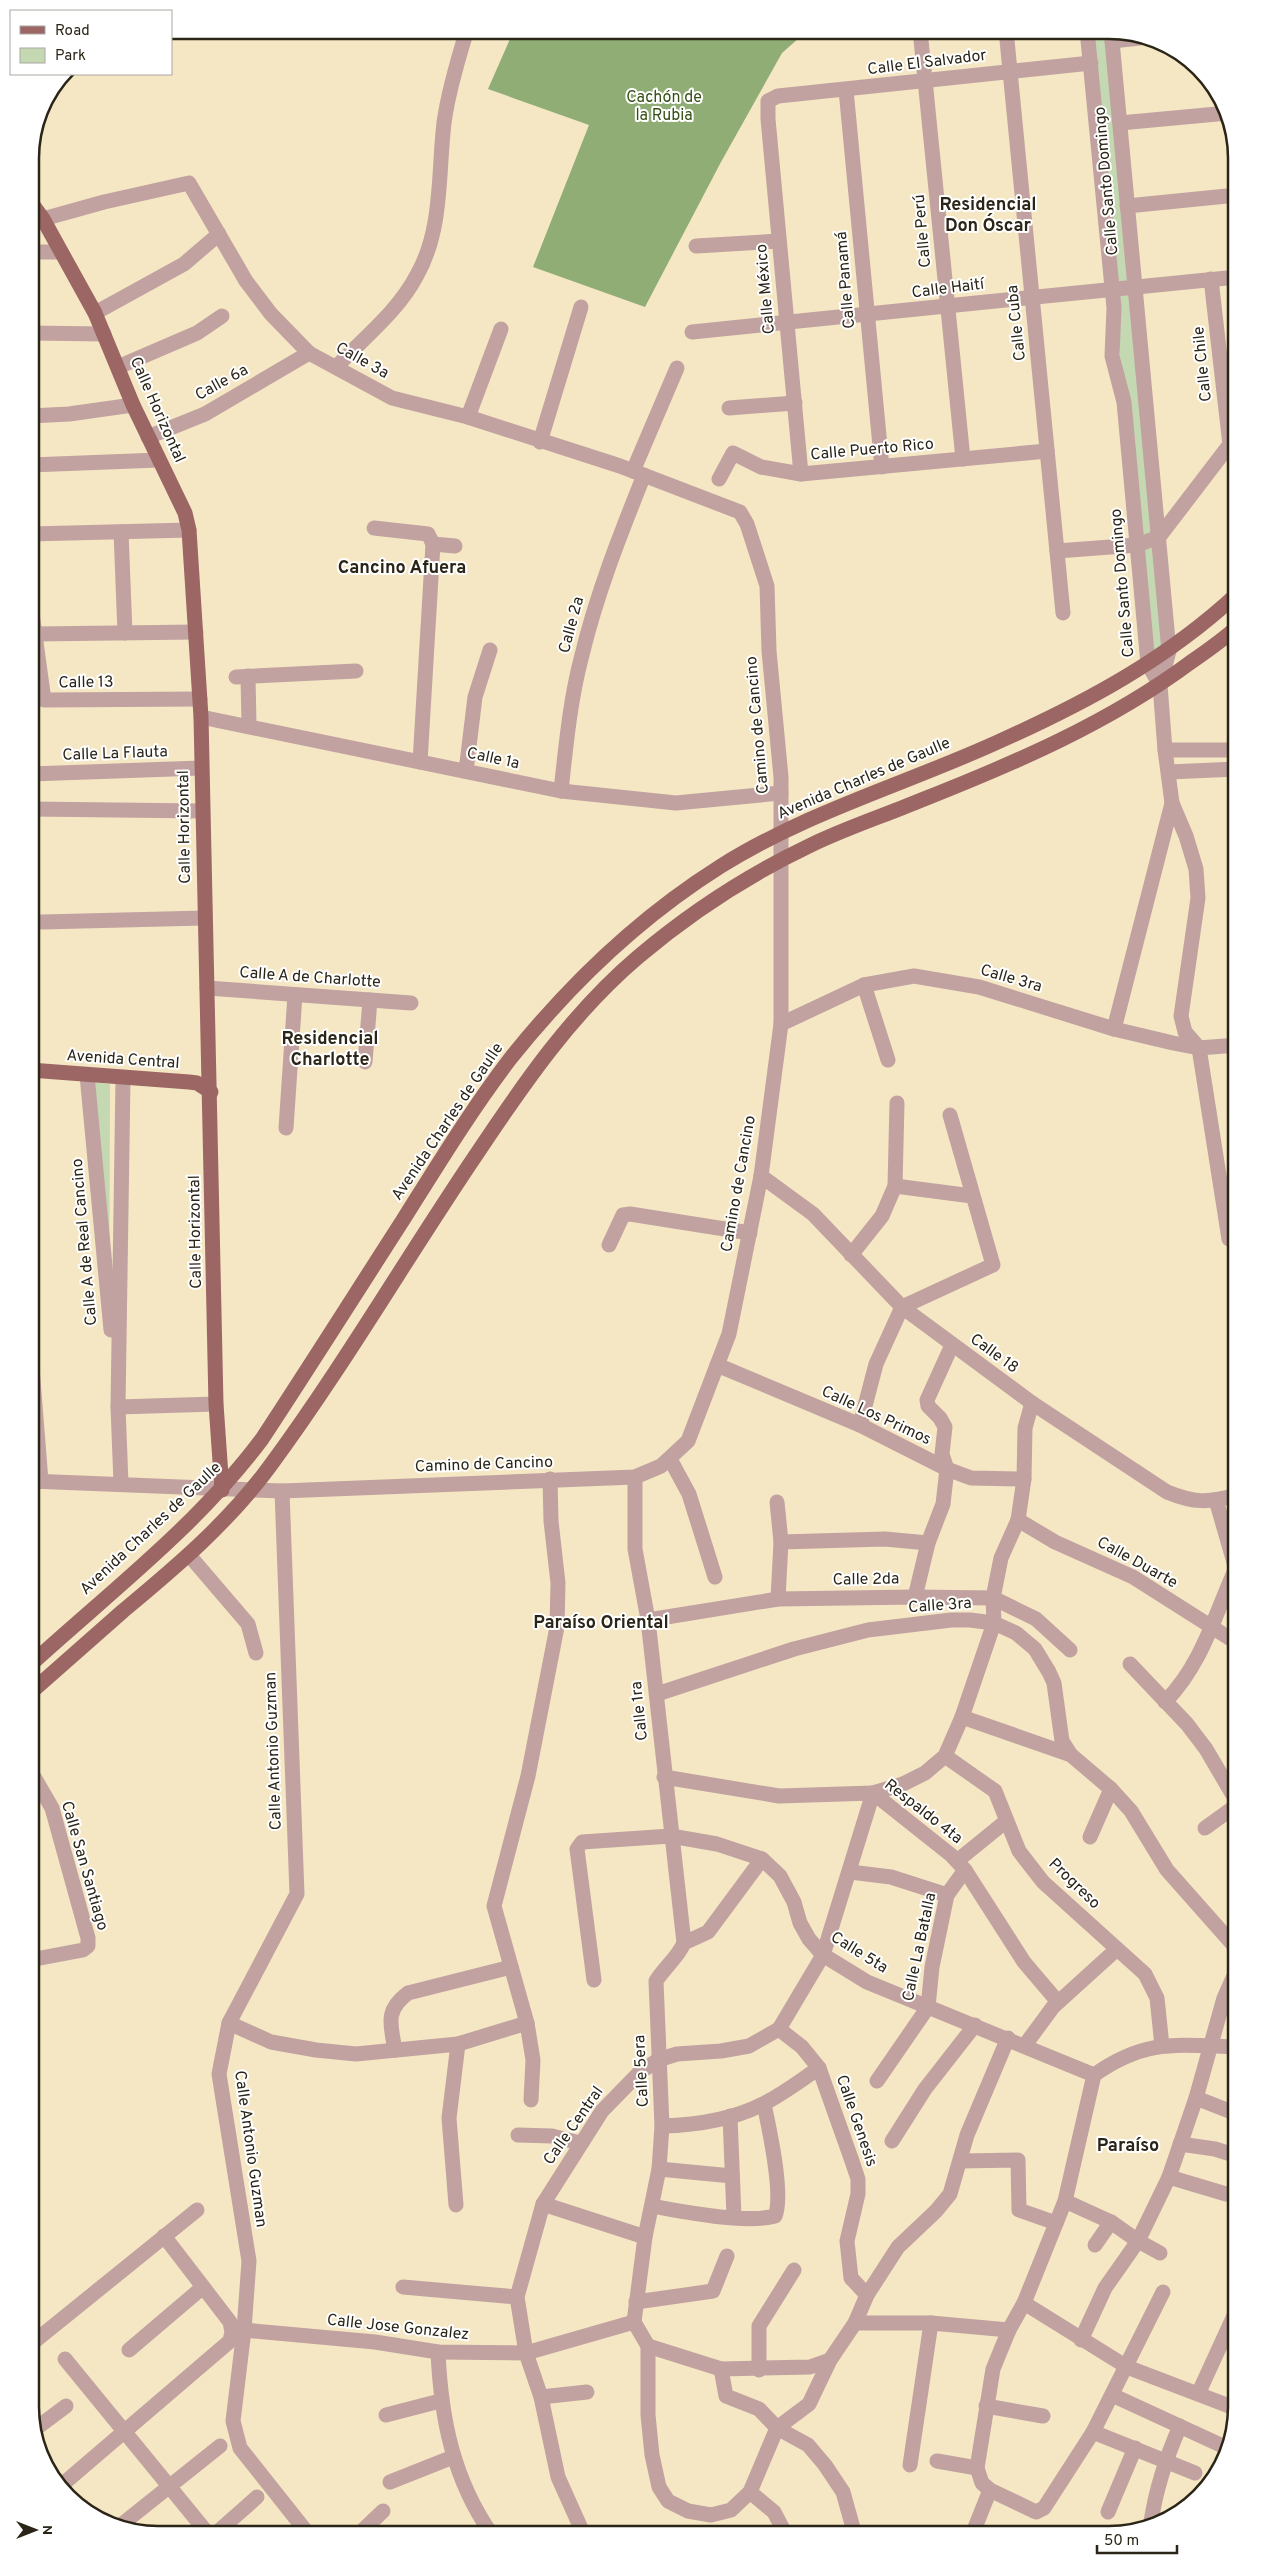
<svg xmlns="http://www.w3.org/2000/svg" width="1267" height="2565" viewBox="0 0 1267 2565" font-family="Overpass,sans-serif">
<style>
.green{fill:#c4d8b2}
.forest{fill:#91ad76}
.lines{fill:none;stroke-linecap:round;stroke-linejoin:round}
.minor{stroke:#c1a2a0;stroke-width:15}
.major{stroke:#9c6665;stroke-width:15}
.labels{text-anchor:middle;dominant-baseline:central;stroke-width:4;stroke-linejoin:round;paint-order:stroke}
.street-label{font-size:16px;fill:#2a2517;stroke:#fff}
.park-label{font-size:16px;fill:#365016;stroke:#fff}
.neighbourhood-label{font-size:18px;font-weight:bold;fill:#2a2517;stroke:#fff}
.rim{fill:none;stroke:#2a2517;stroke-width:2.5}
</style>
<rect width="100%" height="100%" fill="#f5e7c4"/>
<g class="green">
<path d="M1089 30H1108L1166 650 1149 661Z"/>
<path d="M83 1081 110 1084 109 1340Z"/>
</g>
<path class="forest" d="M514 30H808L782 53 721 162 645 307 533 267 589 125 488 89Z"/>
<g class="lines">
<g class="minor">
<path d="M920 30 963 459"/>
<path d="M1006 30 1063 613"/>
<path d="M1087 30 1114 308 1112 356 1124 402 1148 664 1160 685"/>
<path d="M1111 30 1169 651 1160 685 1165 750 1172 803 1186 836 1196 869 1198 898 1181 1016 1185 1032 1199 1048 1229 1239"/>
<path d="M1112 41 1140 38"/>
<path d="M846 90 882 467"/>
<path d="M1120 123 1228 113"/>
<path d="M1127 206 1237 195"/>
<path d="M43 219 104 202 189 183 246 281 271 314 309 353 392 398 468 417 620 466 740 512 747 524 767 586 769 651 781 777V1024L761 1176 729 1334 688 1441 661 1466 635 1477 282 1491"/>
<path d="M696 246 779 241"/>
<path d="M30 252H61"/>
<path d="M1211 279 1230 445"/>
<path d="M95 313 184 264 219 234"/>
<path d="M692 332C874 314 1055 294 1237 277"/>
<path d="M30 333 104 334"/>
<path d="M30 354 31 333"/>
<path d="M337 366C364 338 399 310 417 275 443 229 438 173 444 123 448 92 458 59 467 30"/>
<path d="M118 367 197 333 222 316"/>
<path d="M729 408 795 403"/>
<path d="M30 416 69 414 133 405"/>
<path d="M468 417 501 329"/>
<path d="M148 437 205 414 309 353"/>
<path d="M540 442 581 307"/>
<path d="M30 465 159 460"/>
<path d="M633 471 677 368"/>
<path d="M801 474 768 119V101L778 96 1091 63"/>
<path d="M719 479 733 453 761 467 801 474 1047 451"/>
<path d="M374 528 428 534 433 544"/>
<path d="M121 532 125 633"/>
<path d="M30 534 189 530"/>
<path d="M1057 551 1137 545 1159 537 1237 435"/>
<path d="M30 599 44 700 200 699"/>
<path d="M35 634 196 632"/>
<path d="M248 676 249 725"/>
<path d="M236 677 356 671"/>
<path d="M201 717 561 791 676 803 781 793"/>
<path d="M1165 750H1237"/>
<path d="M420 762 433 544 455 546"/>
<path d="M466 771 475 697 490 650"/>
<path d="M1169 772 1237 769"/>
<path d="M30 774 201 768"/>
<path d="M561 791C566 745 570 700 582 655 597 593 620 535 644 475"/>
<path d="M30 809 202 811"/>
<path d="M42 922 204 918"/>
<path d="M864 985 888 1060"/>
<path d="M207 988 411 1003"/>
<path d="M781 1024 864 985 914 976 979 987 1114 1029 1173 1043 1199 1048 1237 1045"/>
<path d="M1114 1029 1172 803"/>
<path d="M365 1062 370 1000"/>
<path d="M87 1075 111 1330"/>
<path d="M286 1128 295 995"/>
<path d="M761 1176 813 1214 902 1307 1032 1403 1167 1492C1194 1503 1208 1503 1237 1495"/>
<path d="M895 1186 972 1196"/>
<path d="M609 1245 623 1215 630 1214 750 1233"/>
<path d="M851 1255 882 1216 895 1186 897 1103"/>
<path d="M30 1342 41 1481"/>
<path d="M717 1365 860 1425 947 1469 971 1478 1024 1479"/>
<path d="M118 1407 216 1404"/>
<path d="M860 1425 876 1364 902 1307 993 1265 950 1115"/>
<path d="M670 1459 689 1494 715 1577"/>
<path d="M635 1477V1549L648 1620 684 1943"/>
<path d="M30 1481 282 1491 297 1894 229 2023 219 2074 249 2261 244 2330 233 2421 240 2448 309 2535"/>
<path d="M121 1483 118 1407 123 1078"/>
<path d="M1216 1500 1237 1573"/>
<path d="M777 1502 781 1542 778 1599"/>
<path d="M1018 1520 1055 1542 1133 1577 1237 1643"/>
<path d="M781 1542 885 1539 928 1543"/>
<path d="M189 1555 248 1624 256 1653"/>
<path d="M915 1597 928 1543 943 1504 947 1469 942 1454 945 1427 940 1418 928 1406 927 1400 952 1345"/>
<path d="M648 1620 778 1599 915 1597 993 1598 1036 1619 1070 1650"/>
<path d="M1130 1664 1187 1724 1206 1749 1237 1802"/>
<path d="M657 1694 794 1649 868 1630 951 1620H970L994 1623 1016 1633 1035 1649 1049 1672 1054 1683 1062 1741 1071 1755 1111 1789 1131 1811 1167 1870 1237 1949"/>
<path d="M1165 1702C1202 1664 1214 1617 1235 1570"/>
<path d="M962 1717 1071 1755"/>
<path d="M945 1756 995 1791 1019 1851 1043 1882 1145 1974 1157 1998 1162 2046"/>
<path d="M664 1777 779 1796 873 1793 951 1855 965 1870 1024 1962 1058 2002"/>
<path d="M1205 1828 1237 1805"/>
<path d="M1090 1837 1111 1789"/>
<path d="M957 1861 1005 1822"/>
<path d="M850 1872 891 1877 947 1895"/>
<path d="M30 1960 83 1950 88 1946V1938L52 1808 30 1770"/>
<path d="M594 1980 577 1849 582 1842 671 1836 717 1844 762 1859 780 1876 794 1902 800 1923 809 1939 823 1955 867 1982 1094 2075"/>
<path d="M229 2023 271 2042 316 2050 356 2054 458 2044 527 2023"/>
<path d="M779 2029 802 2047 819 2068 852 2161 858 2179V2194L847 2241 851 2278 867 2295"/>
<path d="M1025 2045 1053 2007 1117 1949"/>
<path d="M395 2050C391 2025 384 2011 408 1993L511 1967"/>
<path d="M877 2081 928 2007 932 1967 947 1895 965 1870"/>
<path d="M1196 2098 1237 2114"/>
<path d="M531 2100 533 2060 527 2023 494 1906 528 1776 557 1627 558 1583 551 1521 550 1479"/>
<path d="M730 2116 734 2217"/>
<path d="M662 2126C697 2125 732 2120 763 2104 783 2094 801 2080 819 2068"/>
<path d="M518 2135 552 2136 580 2143"/>
<path d="M892 2141 925 2089 975 2025"/>
<path d="M1180 2144 1215 2149 1237 2156"/>
<path d="M961 2161 1018 2160 1019 2210 1056 2223"/>
<path d="M659 2169 732 2176"/>
<path d="M1169 2177 1226 2194"/>
<path d="M1065 2201 1111 2222 1138 2241 1160 2253"/>
<path d="M543 2204 645 2237"/>
<path d="M456 2205 449 2118 458 2044"/>
<path d="M652 2206C683 2212 746 2224 775 2216 784 2195 769 2128 764 2104"/>
<path d="M1095 2245 1111 2222"/>
<path d="M403 2287 517 2297"/>
<path d="M1163 2292 1093 2432 1044 2508 1036 2512 990 2490 982 2483 977 2468 993 2369 1009 2330 1024 2303 1065 2201 1094 2075C1146 2038 1178 2045 1237 2047"/>
<path d="M636 2302 713 2291 727 2256"/>
<path d="M1024 2303 1127 2367 1237 2409"/>
<path d="M634 2322 648 2346V2415L652 2455 659 2487 668 2501 688 2511 711 2515 731 2510 750 2492 777 2428 809 2404 830 2360 855 2323 867 2295 898 2247 936 2211 950 2194 967 2135 1008 2038"/>
<path d="M634 2322 645 2237 659 2169 662 2126 656 1981C665 1967 678 1957 684 1943L708 1932 762 1859"/>
<path d="M855 2323H931L1009 2330"/>
<path d="M244 2330 375 2342 438 2352 526 2353 634 2322"/>
<path d="M1081 2340 1105 2288 1138 2241 1169 2177 1196 2098 1224 1998 1237 1969"/>
<path d="M30 2345 197 2210"/>
<path d="M648 2346 721 2369 810 2367 830 2360"/>
<path d="M129 2350 203 2287"/>
<path d="M438 2352C441 2419 453 2479 492 2535"/>
<path d="M65 2359 209 2535"/>
<path d="M721 2369 726 2396 759 2409 777 2428 808 2445 825 2465 843 2492 855 2535"/>
<path d="M759 2370V2326L794 2270"/>
<path d="M1199 2392 1237 2309"/>
<path d="M1112 2395 1225 2447"/>
<path d="M541 2397 587 2392"/>
<path d="M986 2406 1043 2416"/>
<path d="M386 2415 440 2401"/>
<path d="M34 2430 66 2406"/>
<path d="M1093 2432 1195 2473"/>
<path d="M937 2461 977 2468"/>
<path d="M910 2465 931 2323"/>
<path d="M390 2482 453 2457"/>
<path d="M63 2484 230 2341 232 2332 230 2322 164 2236"/>
<path d="M750 2492 774 2512 786 2535"/>
<path d="M1108 2512 1135 2448"/>
<path d="M1151 2522C1156 2488 1166 2458 1180 2426"/>
<path d="M121 2525 220 2446"/>
<path d="M214 2535 257 2497"/>
<path d="M361 2535 362 2531 383 2511"/>
<path d="M584 2535 558 2477 541 2397 526 2353 517 2297 543 2204 602 2111 639 2073 658 2060 677 2054 721 2051 749 2046 779 2029 823 1955 873 1793 903 1784 925 1773 945 1756 962 1717 994 1623 993 1598 1001 1558 1018 1520 1024 1479 1025 1428 1032 1403"/>
<path d="M972 2535 990 2490"/>
</g>
<g class="major">
<path d="M30 201 43 219 95 313 133 405 185 513 189 530 201 717 216 1404 222 1490"/>
<path d="M30 1070 189 1082 197 1083 211 1092"/>
<path d="M30 1665C110 1592 197 1526 262 1439 310 1366 356 1293 403 1220 437 1166 471 1110 510 1059 569 985 640 917 721 866 809 811 906 784 1000 741 1087 702 1167 659 1237 594"/>
<path d="M30 1693C61 1666 92 1638 123 1611 176 1567 229 1522 270 1466 343 1367 407 1257 476 1155 524 1083 572 1013 638 957 691 912 748 875 811 845 846 828 883 816 919 801 1013 764 1109 723 1191 662 1207 651 1223 640 1237 627"/>
</g>
</g>
<g class="labels">
<g class="street-label">
<text transform="translate(927 63) rotate(-7)">Calle El Salvador</text>
<text transform="translate(1107 181) rotate(-95)">Calle Santo Domingo</text>
<text transform="translate(923 231) rotate(-95)">Calle Perú</text>
<text transform="translate(846 280) rotate(-95)">Calle Panamá</text>
<text transform="translate(766 289) rotate(-95)">Calle México</text>
<text transform="translate(948 289) rotate(-7)">Calle Haití</text>
<text transform="translate(1017 323) rotate(-96)">Calle Cuba</text>
<text transform="translate(362 361) rotate(29)">Calle 3a</text>
<text transform="translate(1203 364) rotate(-96)">Calle Chile</text>
<text transform="translate(222 383) rotate(-29)">Calle 6a</text>
<text transform="translate(157 410) rotate(66)">Calle Horizontal</text>
<text transform="translate(872 450) rotate(-5)">Calle Puerto Rico</text>
<text transform="translate(1123 583) rotate(-95)">Calle Santo Domingo</text>
<text transform="translate(572 625) rotate(-75)">Calle 2a</text>
<text transform="translate(86 683) rotate(-1)">Calle 13</text>
<text transform="translate(758 725) rotate(-95)">Camino de Cancino</text>
<text transform="translate(115 754) rotate(-2)">Calle La Flauta</text>
<text transform="translate(493 759) rotate(12)">Calle 1a</text>
<text transform="translate(864 779) rotate(-23)">Avenida Charles de Gaulle</text>
<text transform="translate(185 827) rotate(-91)">Calle Horizontal</text>
<text transform="translate(310 978) rotate(4)">Calle A de Charlotte</text>
<text transform="translate(1011 979) rotate(16)">Calle 3ra</text>
<text transform="translate(123 1060) rotate(4)">Avenida Central</text>
<text transform="translate(448 1122) rotate(-56)">Avenida Charles de Gaulle</text>
<text transform="translate(739 1184) rotate(-80)">Camino de Cancino</text>
<text transform="translate(196 1232) rotate(-91)">Calle Horizontal</text>
<text transform="translate(85 1242) rotate(-95)">Calle A de Real Cancino</text>
<text transform="translate(994 1354) rotate(36)">Calle 18</text>
<text transform="translate(876 1416) rotate(25)">Calle Los Primos</text>
<text transform="translate(484 1465) rotate(-2)">Camino de Cancino</text>
<text transform="translate(151 1529) rotate(-43)">Avenida Charles de Gaulle</text>
<text transform="translate(1137 1563) rotate(29)">Calle Duarte</text>
<text transform="translate(866 1580) rotate(-1)">Calle 2da</text>
<text transform="translate(940 1606) rotate(-4)">Calle 3ra</text>
<text transform="translate(640 1711) rotate(-96)">Calle 1ra</text>
<text transform="translate(274 1751) rotate(-92)">Calle Antonio Guzman</text>
<text transform="translate(923 1812) rotate(38)">Respaldo 4ta</text>
<text transform="translate(84 1866) rotate(74)">Calle San Santiago</text>
<text transform="translate(1074 1884) rotate(44)">Progreso</text>
<text transform="translate(920 1947) rotate(-78)">Calle La Batalla</text>
<text transform="translate(859 1953) rotate(32)">Calle 5ta</text>
<text transform="translate(642 2071) rotate(-93)">Calle 5era</text>
<text transform="translate(856 2121) rotate(71)">Calle Genesis</text>
<text transform="translate(574 2126) rotate(-55)">Calle Central</text>
<text transform="translate(250 2149) rotate(82)">Calle Antonio Guzman</text>
<text transform="translate(398 2328) rotate(6)">Calle Jose Gonzalez</text>
</g>
<g class="park-label">
<text x="664" y="98">Cachón de<tspan x="664" dy="18">la Rubia</tspan></text>
</g>
<g class="neighbourhood-label">
<text x="988" y="205">Residencial<tspan x="988" dy="21">Don Óscar</tspan></text>
<text x="402" y="568">Cancino Afuera</text>
<text x="330" y="1039">Residencial<tspan x="330" dy="21">Charlotte</tspan></text>
<text x="601" y="1623">Paraíso Oriental</text>
<text x="1128" y="2146">Paraíso</text>
</g>
</g>
<path d="M0 0H1267V2565H0ZM158 39H1109A119 119 0 0 1 1228 158V2407A119 119 0 0 1 1109 2526H158A119 119 0 0 1 39 2407V158A119 119 0 0 1 158 39Z" fill="#fff" fill-rule="evenodd"/>
<path class="rim" d="M158 39H1109A119 119 0 0 1 1228 158V2407A119 119 0 0 1 1109 2526H158A119 119 0 0 1 39 2407V158A119 119 0 0 1 158 39Z"/>
<rect x="10" y="10" width="162" height="65" fill="#ffffff" stroke="#aaa8a2"/>
<rect x="20" y="26" width="25" height="8" fill="#9c6665" stroke="#aaa8a2"/>
<text x="55" y="35" font-size="15" fill="#2a2517">Road</text>
<rect x="20" y="48" width="25" height="15" fill="#c4d8b2" stroke="#aaa8a2"/>
<text x="55" y="60" font-size="15" fill="#2a2517">Park</text>
<g transform="translate(35 2530) rotate(90)" stroke="#ffffff" stroke-width="4" paint-order="stroke">
<path d="M0-4L9 19L0 12L-9 19Z" fill="#2a2517"/>
<text y="-8" font-size="14" font-weight="bold" text-anchor="middle" fill="#2a2517">N</text>
</g>
<path d="M1097 2545v8h80v-8" fill="none" stroke="#2a2517" stroke-width="2.5"/>
<text x="1104" y="2545" font-size="15" fill="#2a2517" stroke="#ffffff" stroke-width="4" paint-order="stroke">50 m</text>
</svg>
